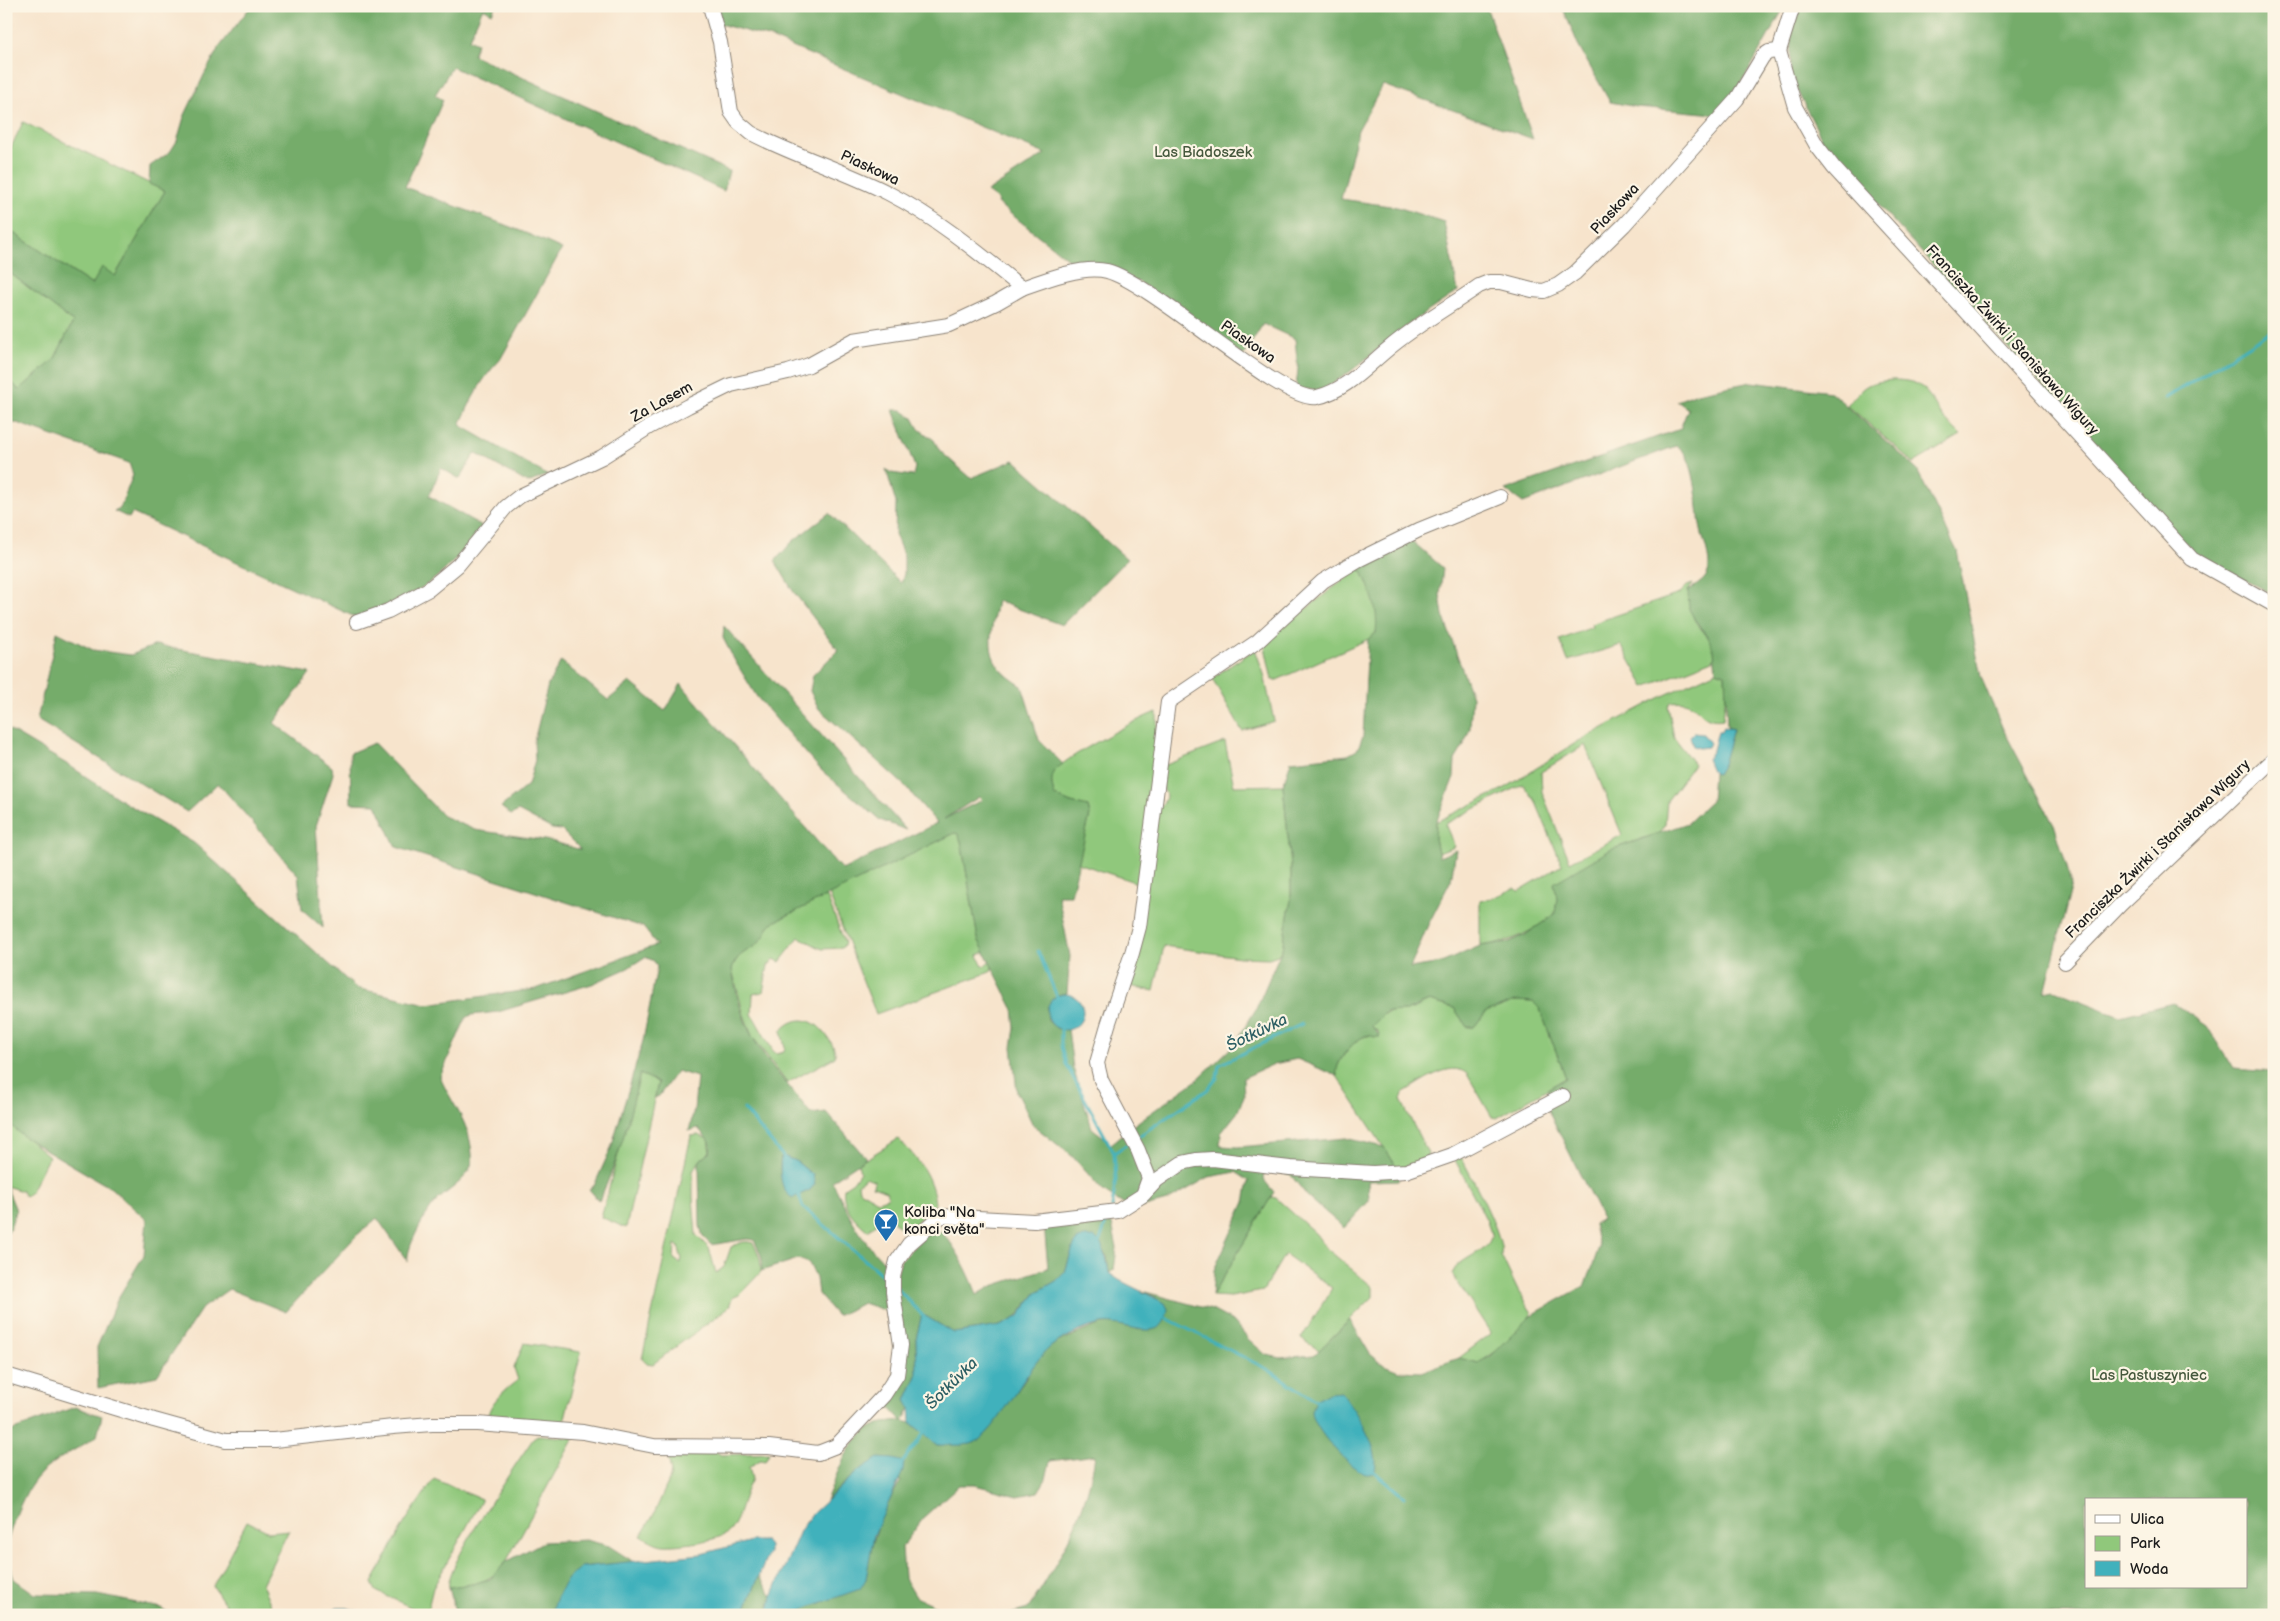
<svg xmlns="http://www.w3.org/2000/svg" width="2280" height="1621" viewBox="0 0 2280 1621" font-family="'Balsamiq Sans',sans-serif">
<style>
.green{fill:#90c87b;stroke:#56724c;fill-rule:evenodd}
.forest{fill:#74ac6b;stroke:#486444;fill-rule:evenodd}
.water{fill:#41b1bc;stroke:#2e666c}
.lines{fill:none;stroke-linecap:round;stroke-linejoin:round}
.stream{stroke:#41b1bc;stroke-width:3}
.minor-casing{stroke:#8a8074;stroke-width:16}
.minor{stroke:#fff;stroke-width:14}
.labels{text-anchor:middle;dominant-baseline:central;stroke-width:4.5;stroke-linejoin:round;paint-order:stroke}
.park-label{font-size:15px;fill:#45583d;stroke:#fcf5e5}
.street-label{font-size:15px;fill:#1c1c1c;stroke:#fcf5e5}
.poi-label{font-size:15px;fill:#1c1c1c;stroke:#fcf5e5;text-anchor:start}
.water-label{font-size:16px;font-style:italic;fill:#2d5f64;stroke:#fcf5e5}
</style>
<rect width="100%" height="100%" fill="#fcf5e5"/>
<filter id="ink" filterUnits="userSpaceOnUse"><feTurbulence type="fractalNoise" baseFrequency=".02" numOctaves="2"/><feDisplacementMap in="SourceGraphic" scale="10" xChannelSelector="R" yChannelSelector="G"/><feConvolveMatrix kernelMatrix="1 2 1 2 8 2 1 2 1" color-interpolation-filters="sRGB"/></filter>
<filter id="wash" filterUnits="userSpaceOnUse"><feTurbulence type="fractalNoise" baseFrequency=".0096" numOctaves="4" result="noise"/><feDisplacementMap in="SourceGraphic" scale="20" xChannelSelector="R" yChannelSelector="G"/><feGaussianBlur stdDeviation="1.12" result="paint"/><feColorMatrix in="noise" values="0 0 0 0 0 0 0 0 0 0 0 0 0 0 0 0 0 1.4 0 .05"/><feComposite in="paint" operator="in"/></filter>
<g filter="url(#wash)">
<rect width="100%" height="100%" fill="#f7e4cc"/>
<g class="green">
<path d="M23 122 165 191 115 276 92 285 6 228V158Z"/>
<path d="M6 270 73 322 54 360 19 390 6 376Z"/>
<path d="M1892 380C1923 380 1925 389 1940 413 1945 421 1954 428 1961 435L1914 463 1847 405C1866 385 1864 383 1892 380Z"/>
<path d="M1357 569 1362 571C1370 589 1387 619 1373 637L1277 680H1272L1264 642Z"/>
<path d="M1693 584 1688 591C1690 600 1691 610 1694 619 1699 630 1721 644 1713 660L1645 687 1621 645 1568 661 1560 640 1592 627 1591 624 1679 594 1687 586Z"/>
<path d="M1255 649 1264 674 1274 721 1242 731 1212 678Z"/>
<path d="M1716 671 1725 674 1726 691 1723 719C1696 724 1702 697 1671 702L1668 706 1674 738 1694 764 1667 801 1665 824 1659 833 1610 850 1557 897 1555 914C1526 935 1515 941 1480 946V900L1491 899 1515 888 1519 891 1562 865 1535 800 1523 784 1445 824 1455 847 1438 853 1435 838 1436 822 1507 787 1577 742 1661 697ZM1585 745 1622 835 1570 862 1542 792 1541 772Z"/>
<path d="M1157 712V738L1140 884 1078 863 1090 815 1088 807 1071 803 1055 796C1052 789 1050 780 1053 773 1058 761 1142 716 1157 712Z"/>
<path d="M1225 742 1234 786 1283 785 1291 866V900L1282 949 1278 955 1269 958 1240 957 1164 946 1154 991 1129 986 1141 949 1136 947 1158 810C1173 793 1162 794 1161 779 1161 775 1162 770 1163 766Z"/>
<path d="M955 833 958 834 961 841 978 939 985 952 978 955 983 966 991 962 992 969 990 972 876 1014 829 894Z"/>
<path d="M824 897H827L845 943 842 948 822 949 799 937 780 962 774 959 768 966 763 992 753 994 752 1014 773 1051 777 1054 784 1052 785 1047 781 1031C797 1013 815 1019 827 1036 831 1043 836 1048 835 1057L787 1083 752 1036 743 1012 732 969C738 950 752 952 762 939 767 934 766 928 772 923Z"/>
<path d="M1429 1001 1454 1008 1467 1027H1474L1486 1012 1516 1001 1533 1002 1540 1009 1566 1078 1497 1118 1492 1117 1467 1074C1451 1059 1420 1083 1404 1092L1401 1100 1428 1154 1427 1158 1398 1169 1337 1076 1336 1070C1341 1057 1358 1030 1375 1037L1379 1033 1372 1026C1389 1004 1394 1016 1415 1008 1420 1006 1424 1003 1429 1001Z"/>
<path d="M640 1074 658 1082 626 1228 601 1217Z"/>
<path d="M6 1121 49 1156 30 1193 25 1197 22 1191 6 1186Z"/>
<path d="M698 1135 708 1139 710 1152 701 1159 693 1171V1197L696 1235 709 1248 716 1273 724 1267 731 1247C739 1243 744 1240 753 1243 759 1253 761 1260 761 1272L739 1295 732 1298 729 1307 653 1364 646 1363 642 1359 691 1136ZM675 1244 678 1246 682 1259 680 1263 674 1259Z"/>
<path d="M898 1139C916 1156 933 1177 935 1204L905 1233 887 1214 868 1231C855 1220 841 1206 844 1188L853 1182 860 1172 858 1164ZM866 1177 875 1181 873 1186 886 1191 889 1197 878 1201 859 1190 858 1184Z"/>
<path d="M1461 1157C1470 1174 1506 1239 1501 1255L1518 1291 1532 1313C1526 1329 1493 1355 1478 1363L1459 1358 1489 1335 1490 1332 1452 1274C1458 1257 1486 1255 1492 1236L1486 1219 1455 1160Z"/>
<path d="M1271 1197 1276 1198 1316 1234 1326 1248 1373 1287V1297L1319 1350 1301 1339 1332 1288 1285 1254 1263 1291 1231 1297 1212 1296Z"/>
<path d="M524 1343 581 1352 563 1426 488 1420C486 1405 507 1388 518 1380L514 1368Z"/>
<path d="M539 1435 574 1438 506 1562C492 1583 472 1585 449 1587 443 1569 519 1460 533 1439Z"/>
<path d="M667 1451H715L721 1455 769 1453 765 1461 760 1460 749 1467 752 1479 749 1485C742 1499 740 1519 730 1531 721 1541 676 1546 663 1545 655 1544 649 1539 641 1536L653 1516 670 1478 671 1472Z"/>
<path d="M434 1479 481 1499V1501L433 1588 428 1608 423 1613 376 1591 372 1583 405 1522Z"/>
<path d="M247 1521 269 1532 289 1530 262 1584 275 1615H232L213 1586Z"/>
</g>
<g class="forest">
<path d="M251 6H495L492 13 483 8 469 39 477 43 473 55 729 171 724 191 452 67 435 95 443 100 405 187C458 208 511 225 562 249L500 360C481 379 471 400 460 425L547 475 528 483 475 453 460 479 441 468 429 496 482 526C464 551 444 576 416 591 397 601 377 609 357 618L132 513 129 518 114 511 120 508 133 475 129 463 17 423 6 424V376L19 390 54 360 73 322 6 270V228L92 285 102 267 115 276 165 191 149 184 150 166 170 152 177 141 184 117 204 75 218 49Z"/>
<path d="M715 6H1486L1533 139 1383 85 1358 130 1341 199 1397 207 1444 222 1458 291 1408 325 1351 371 1321 391 1296 388 1298 369 1295 339 1263 324 1243 356 1139 282 1078 267 997 203 998 200 987 192 1045 154 771 38 720 24Z"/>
<path d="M1562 6H1785L1738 90 1715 114 1637 107 1610 102 1580 49Z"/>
<path d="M1800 6H2274V595L2196 555 1826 147 1790 77 1791 28Z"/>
<path d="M1751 382 1831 392 1916 468 1957 551 1981 677 2003 729 2055 827 2072 884 2045 992 2054 990 2120 1016 2173 1003 2207 1026 2233 1069 2274 1072V1615H1007L1028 1609C1058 1563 1088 1511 1095 1455L1050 1461 1046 1479 1038 1492 1018 1496 975 1485H959L925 1516 902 1547 904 1577 916 1597 955 1615H743L759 1576 772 1596 769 1606 795 1612 821 1603 866 1579C871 1541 880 1514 901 1481L858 1471 826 1500C838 1474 848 1434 879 1424 886 1422 895 1422 902 1421L884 1402 895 1388V1281L901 1260 931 1229C934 1230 939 1231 942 1233 955 1244 972 1279 977 1295L992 1286 1048 1268 1044 1225 1096 1222 1112 1224 1117 1248 1114 1270 1109 1273 1107 1256 1094 1237 1072 1250 1065 1272 1056 1281 1037 1292 1016 1318 1000 1326 954 1333 922 1314 916 1339 917 1376 906 1400 910 1408 903 1421 911 1423 937 1445 973 1443 986 1434 1025 1380 1035 1363 1043 1352 1055 1343 1101 1324 1116 1323 1140 1330 1156 1297 1142 1291 1212 1310 1234 1322 1248 1339 1266 1355 1281 1358 1314 1355 1350 1320 1370 1354 1384 1365 1399 1371 1421 1372 1459 1358 1478 1363 1491 1356 1532 1315 1586 1285 1599 1247 1594 1224 1601 1219 1600 1214 1547 1108 1548 1089 1566 1078 1540 1009 1533 1002 1515 1001 1486 1012 1474 1027H1467L1454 1008 1429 1001 1406 1011 1386 1012 1372 1026 1380 1037C1374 1038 1370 1034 1365 1036 1352 1042 1334 1062 1337 1076L1297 1059 1274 1064 1243 1078 1244 1096 1237 1113 1221 1133 1220 1146 1238 1147 1346 1138 1384 1147 1398 1169 1400 1180 1368 1181 1369 1201 1344 1228 1308 1197 1290 1174 1268 1172 1264 1174 1263 1179 1274 1192 1212 1296 1214 1270 1245 1202 1249 1181 1236 1172 1209 1177 1167 1201 1145 1207 1126 1206 1103 1191 1072 1156 1033 1125 1017 1092 1012 1047 1015 1028 1013 1008 978 939 961 841 958 834 955 833 772 923C766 928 767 934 762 939 752 952 738 950 732 969 736 991 741 1016 752 1036 768 1064 792 1089 811 1114L826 1112 866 1158 832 1181C848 1212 861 1243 888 1265L890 1312 863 1303 837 1316 818 1294 816 1278 809 1263 798 1259 761 1271C765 1259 759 1251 754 1240L747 1239 711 1245 703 1237 700 1226 699 1163 701 1159 710 1152C712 1141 704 1136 698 1128L689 1131 694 1110 697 1077 677 1071 659 1096 655 1098 658 1082 640 1074C629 1118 619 1160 599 1201L589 1189 594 1186 611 1148 643 1041 657 967 654 961 645 957 628 968 592 984 498 1012 471 1015 466 1018 440 1077C452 1105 469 1120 472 1154 475 1178 447 1189 434 1204 425 1215 405 1249 408 1262L377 1218 356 1236 286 1312 229 1289 202 1308 157 1376 98 1388 97 1347 118 1298 144 1255 147 1220 111 1188 24 1137 6 1121V728L70 766 124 802 194 843 356 988 427 1004 536 989 657 945 643 927 396 847 376 804 351 803 350 753 374 743 443 816 475 830 551 841 581 850 561 830 552 829 518 811 511 815 501 807 528 785 535 760 534 741 548 685 561 661 608 700 630 682 665 711 681 684 842 870 937 823 904 785 819 709 810 691 813 675 838 650 793 591 775 561 792 542 829 513 901 583 904 574V557L895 534 896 503 886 469 891 473 913 476 915 467 893 410H902L913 418 919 429 934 440 940 451 971 478 1014 460 1127 559 1062 625 997 601C989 642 982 662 1022 686L1039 740 1063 764C1050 772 1050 782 1055 796L1071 803 1088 807 1090 815 1071 895H1058L1070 956 1067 993 1057 995 1047 1008 1048 1021 1058 1029H1068L1073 1068 1092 1128 1106 1139 1110 1145 1135 1124 1197 1080 1234 1045 1256 1009 1282 949 1291 900V866L1283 785 1291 761 1348 755 1357 750 1363 736 1368 639 1376 633C1379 609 1371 592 1362 571L1357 569 1412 541 1443 568 1440 595 1443 615 1472 697 1470 728 1463 747 1455 760 1454 777 1436 822 1435 838 1439 857 1456 850 1451 880 1428 925 1410 968 1441 963 1480 946 1509 942 1525 935 1555 914 1557 898 1554 883 1610 850 1688 823 1711 801 1713 773 1717 774 1723 764 1733 729 1727 727 1725 674 1716 671 1714 651 1708 637 1695 620 1689 609 1688 591C1698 584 1709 579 1709 566 1709 552 1702 538 1700 525 1697 507 1696 453 1676 446L1523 503 1505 490 1680 429 1688 409 1677 401 1697 393ZM979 797 982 800 944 819ZM786 1157 797 1162 813 1175 810 1190 793 1198C783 1185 778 1175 781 1158ZM2086 1500H2246V1587H2086Z"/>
<path d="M724 626 906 830 880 820 821 770 789 734 757 697 735 661 723 638Z"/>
<path d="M57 632 93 650 131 655 156 645 310 673 274 723 332 767 333 774 316 826 323 928 302 909 298 875 218 783 187 812 37 720Z"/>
<path d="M6 1186 16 1210 9 1231 6 1232Z"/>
<path d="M75 1407 102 1416 97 1436C81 1447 63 1455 48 1467 25 1484 13 1521 6 1547V1433Z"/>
<path d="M586 1540 609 1546 634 1562 581 1567 554 1608 552 1615H456L449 1587 472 1584 490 1579 506 1562 543 1542Z"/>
<path d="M6 1555 14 1579 35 1594 98 1595 161 1608 172 1615H6Z"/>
</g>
<g class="water">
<path d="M1723 727 1733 729 1723 764 1717 774 1713 773 1707 759 1713 750 1718 731H1721Z"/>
<path d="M1693 733 1703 734 1710 743 1708 747 1699 748 1693 746 1690 736Z"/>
<circle cx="1065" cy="1012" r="18"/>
<path d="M786 1157 797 1162 813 1175 815 1184 810 1190 793 1198C780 1192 779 1171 781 1158Z"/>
<path d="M1084 1237H1095C1105 1246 1107 1260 1109 1273L1119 1280 1165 1303 1168 1309C1163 1348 1125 1320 1101 1324 1087 1327 1069 1335 1056 1343 1027 1360 999 1436 971 1444 960 1446 948 1445 937 1445L911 1423 910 1408 906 1400 917 1376 916 1339 922 1314 954 1333 1000 1326 1018 1317 1037 1292 1056 1281 1065 1272 1072 1250 1077 1240Z"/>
<path d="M1341 1392C1354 1409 1384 1452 1374 1473 1370 1474 1366 1475 1363 1473 1348 1466 1312 1428 1312 1411 1313 1408 1315 1403 1316 1400L1329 1393Z"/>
<path d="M878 1458 893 1459 904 1462 903 1471 874 1535 866 1579 860 1589 795 1612 783 1614 769 1611 772 1596 800 1531 810 1516 858 1471Z"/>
<path d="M751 1541H765L769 1546V1552L743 1615H552C556 1594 564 1579 581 1567L701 1554Z"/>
<path d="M337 1608H348L368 1615H327Z"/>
</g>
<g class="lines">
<g class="stream">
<path d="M2166 398 2274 329"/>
<path d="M1038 951 1058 999"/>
<path d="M1061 1025V1046L1066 1064 1114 1153"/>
<path d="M744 1109 785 1159"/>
<path d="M1136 1138 1207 1090 1217 1078 1219 1065 1302 1024"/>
<path d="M798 1193 803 1207 887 1279"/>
<path d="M1112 1207 1116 1179 1114 1153 1126 1145"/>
<path d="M1099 1243 1106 1223"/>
<path d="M897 1288 924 1317"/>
<path d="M1164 1317 1267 1369 1318 1402"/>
<path d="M902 1463 925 1432"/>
<path d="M1372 1470 1404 1497"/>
</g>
</g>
</g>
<g filter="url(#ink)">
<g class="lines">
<defs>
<g id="minor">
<path d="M710 6 720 42 731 112 738 122 751 133C795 156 843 170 888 193 937 218 979 253 1022 288 1044 280 1083 265 1107 271 1155 284 1284 405 1317 397 1345 391 1367 366 1388 349 1416 325 1449 307 1479 286L1489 282H1501L1532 290 1544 291 1558 285 1575 273 1624 225 1737 99 1763 56 1769 52 1779 51"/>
<path d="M1779 51 1795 107 1817 146 1834 168 2192 559 2274 605"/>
<path d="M1779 51 1793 6"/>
<path d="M357 622 388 611 429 589 458 565 506 507 520 496 602 457 649 427 688 406 731 385 788 372 809 365 854 340 949 325 996 303 1022 288"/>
<path d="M2065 962 2121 904 2274 759"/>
<path d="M1144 1192 1149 1178 1138 1150 1101 1080 1097 1063 1108 1025 1132 953 1139 927 1168 702 1258 641 1323 581 1358 560 1419 530 1500 497"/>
<path d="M6 1375 154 1420 226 1440H274L393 1427 432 1424H477L583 1432 654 1446 769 1447 818 1453 836 1446 884 1395 897 1375 901 1345 893 1292V1277L897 1261 909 1244 941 1216 1034 1221 1118 1211 1143 1195 1157 1180 1182 1163 1196 1160 1213 1159 1290 1168 1373 1173 1406 1171 1452 1155 1563 1096"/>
</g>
</defs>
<use href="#minor" class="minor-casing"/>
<use href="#minor" class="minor"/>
</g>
</g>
<defs>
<symbol id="bar-pin" viewBox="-11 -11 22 30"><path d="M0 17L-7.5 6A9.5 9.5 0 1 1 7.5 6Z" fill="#1f6fb2" stroke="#fcf5e5"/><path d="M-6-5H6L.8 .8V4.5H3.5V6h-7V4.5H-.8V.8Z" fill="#fff"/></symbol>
</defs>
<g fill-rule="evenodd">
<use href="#bar-pin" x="872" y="1207" width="28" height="38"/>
</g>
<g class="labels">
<g class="park-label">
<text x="1203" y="152">Las Biadoszek</text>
<text x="2149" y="1375">Las Pastuszyniec</text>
</g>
<g class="street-label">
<text transform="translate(870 168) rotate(25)">Piaskowa</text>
<text transform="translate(1615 209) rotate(-47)">Piaskowa</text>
<text transform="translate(2012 340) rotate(48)">Franciszka Żwirki i Stanisława Wigury</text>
<text transform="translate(1248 342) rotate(35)">Piaskowa</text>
<text transform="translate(662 402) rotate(-29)">Za Lasem</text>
<text transform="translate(2158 849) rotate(-44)">Franciszka Żwirki i Stanisława Wigury</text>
</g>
<g class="poi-label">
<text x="904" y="1212">Koliba "Na<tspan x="904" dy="17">konci světa"</tspan></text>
</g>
<g class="water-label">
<text transform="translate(1257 1033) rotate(-26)">Šotkůvka</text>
<text transform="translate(952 1384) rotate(-45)">Šotkůvka</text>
</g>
</g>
<rect width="2280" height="1621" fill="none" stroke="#fcf5e5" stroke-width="25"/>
<rect x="2085" y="1498" width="162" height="90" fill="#fcf5e5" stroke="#a29e95"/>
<rect x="2095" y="1515" width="25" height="8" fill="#ffffff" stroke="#a29e95"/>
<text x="2130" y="1524" font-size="15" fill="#1c1c1c">Ulica</text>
<rect x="2095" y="1536" width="25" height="15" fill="#90c87b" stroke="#a29e95"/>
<text x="2130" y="1548" font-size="15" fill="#1c1c1c">Park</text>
<rect x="2095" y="1561" width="25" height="15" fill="#41b1bc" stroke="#a29e95"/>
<text x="2130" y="1574" font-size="15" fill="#1c1c1c">Woda</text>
</svg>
